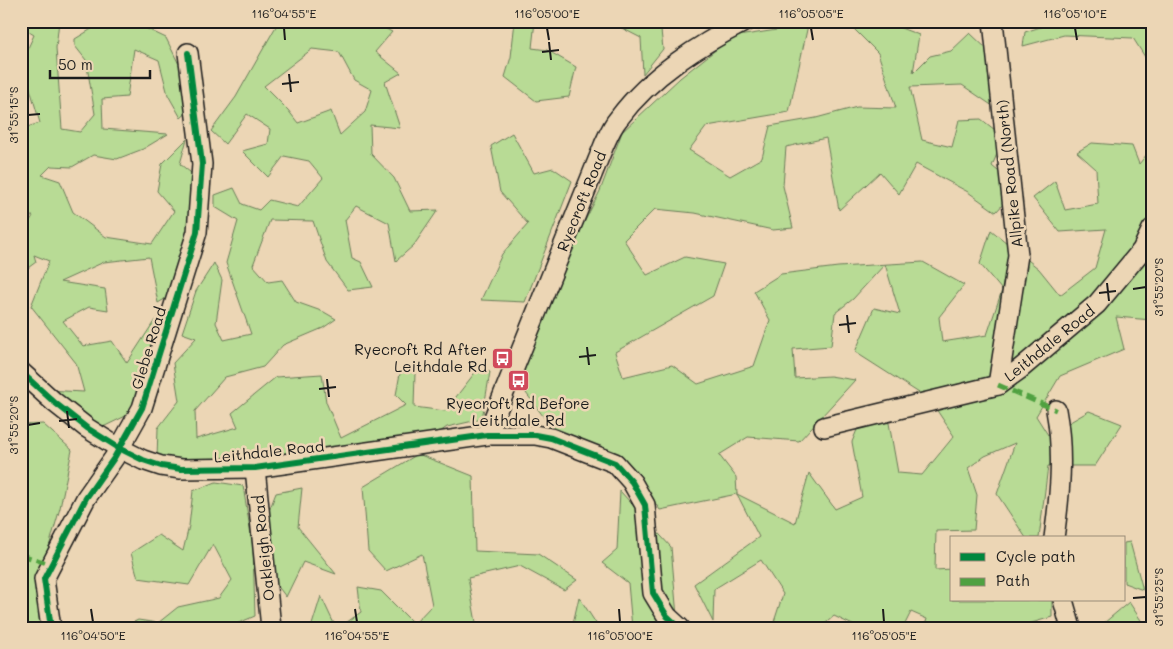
<svg xmlns="http://www.w3.org/2000/svg" width="1173" height="649" viewBox="0 0 1173 649" font-family="Mali,sans-serif">
<style>
.green{fill:#b8db95;stroke:#6a7c58;fill-rule:evenodd}
.lines{fill:none;stroke-linecap:round;stroke-linejoin:round}
.minor-casing{stroke:#1c1c1c;stroke-width:22}
.minor{stroke:#ecd6b5;stroke-width:19}
.quiet{stroke:#4fa141;stroke-width:5;stroke-dasharray:10 5;stroke-linecap:butt}
.cycleway-casing{stroke:#ecd6b5;stroke-width:9}
.cycleway{stroke:#00873e;stroke-width:6}
.ticks{fill:none;stroke:#1c1c1c;stroke-width:2}
.labels{text-anchor:middle;dominant-baseline:central;stroke-width:5;stroke-linejoin:round;paint-order:stroke}
.street-label{font-size:15px;fill:#1c1c1c;stroke:#ecd6b5}
.poi-label{font-size:15px;fill:#1c1c1c;stroke:#ecd6b5;text-anchor:end}
.neatline{fill:none;stroke:#1c1c1c;stroke-width:2}
.ticks-label{font-size:12px;text-anchor:middle;fill:#1c1c1c}
</style>
<rect width="100%" height="100%" fill="#ecd6b5"/>
<filter id="ink" filterUnits="userSpaceOnUse"><feTurbulence type="fractalNoise" baseFrequency=".02" numOctaves="2"/><feDisplacementMap in="SourceGraphic" scale="10" xChannelSelector="R" yChannelSelector="G"/><feConvolveMatrix kernelMatrix="1 2 1 2 8 2 1 2 1" color-interpolation-filters="sRGB"/></filter>
<g filter="url(#ink)">
<g class="green">
<path d="M21 21H59L56 48 62 129 80 132 95 114 86 60 75 46V39L103 22 143 27 166 38 198 103 181 118 168 95 159 60 134 49 127 97 102 99 103 129 168 134 143 149 117 159 93 155 72 167 51 166 42 175 60 181 73 212 106 237 152 244 174 211 157 191 162 164 187 139 180 164 201 181 190 284 158 303 149 257 104 262 60 282 105 289 108 310 89 307 63 321 83 346 112 341 127 363 155 320 174 306 138 410 101 428 46 390 84 392 76 363 31 306 49 261 34 255 36 262 21 273V235L33 216 21 217V132L27 127 40 123 22 61 34 35 21 27Z"/>
<path d="M279 21H371L392 32 375 52 401 73 385 82 400 128 370 125 371 154 394 178 410 211 438 210 414 245 396 261 389 223 356 206 345 220 352 258 361 262 373 287 348 290 327 262 313 221 270 220 253 265 268 282 282 280 296 302 324 312 336 319 323 328 283 345 263 367 225 377 195 411 196 439 238 427 232 413 276 377 322 374 326 402 341 438 406 405 396 395 401 368 415 373 414 407 445 411 477 370 490 372 482 419 447 427 434 436 277 460 240 454 204 465 157 458 158 428 179 401 173 363 196 338 182 333 196 291 214 263 222 280 216 323 224 340 251 334 226 263 238 221 215 207V195L234 188 242 204 259 210 269 200 298 207 323 178 309 161 284 156 268 177 242 151 268 144 270 129 247 114 225 144 211 131 236 97ZM312 49 339 52 354 80 372 90 365 112 340 135 331 111 298 123 288 110 264 86Z"/>
<path d="M515 21H535L532 48 547 50 576 67 569 97 536 101 505 77 511 57Z"/>
<path d="M608 21H660L663 49 643 74 641 38Z"/>
<path d="M875 21H883L919 35 913 73 930 56 951 51 970 33 989 51 1003 113 962 85 910 87 922 140 952 147 959 120 981 119 1004 137 992 166 1018 188 996 212 968 192 916 164 899 194 880 172 839 210 826 138 786 147 783 186 793 228 773 230 695 213 655 209 624 240 647 275 685 257 724 264 713 296 615 352 623 377 672 365 698 384 754 366 770 320 754 291 781 274 838 267 923 262 964 285 939 317 942 342 987 335 1002 290 980 264 991 230 1039 269 1060 295 1095 268 1106 229 1060 232 1033 198 1055 181 1065 210 1098 204 1096 169 1077 152 1092 143 1132 146 1139 164 1152 148V320L1116 317 1124 349 1060 376 1036 416 1048 435 1089 411 1122 424 1095 466H1048L1039 538H1026L997 494 1015 443 985 456 968 468 977 495 974 530 936 531 935 570 952 569V600H1052V617L1014 628H924L927 619 911 612 903 628H859L834 616 820 628H772L783 594 761 560 714 589 713 622 694 584 759 537 737 494 660 510 626 462 580 439 550 433 546 420 526 393 521 331 539 312 600 191 622 132 680 78 732 37 808 25 789 112 707 126 689 150 730 176 762 158 770 126 816 118 857 107 896 108 878 53 854 29ZM885 264 900 314 874 308 855 352 930 400 954 436 922 475 898 473 889 423 865 410 852 442 862 497 835 509 809 473 795 523 737 494 736 477 719 455 748 437 799 441 855 380 830 376 795 378 793 349 831 346 835 313 853 299Z"/>
<path d="M1059 21H1152V68L1133 38 1064 35 1023 46 1025 32Z"/>
<path d="M512 133 534 173 553 168 572 181 525 302 481 300 502 254 528 224 500 192 491 146Z"/>
<path d="M43 424 72 450 60 508 37 589 40 628H21V425Z"/>
<path d="M418 454 473 476 475 551 538 554 577 580 564 590 520 566 468 578 477 628H339L361 612 358 587 381 591 414 624 432 605 422 554 386 571 368 551 363 487Z"/>
<path d="M216 482 243 486 253 547 255 616 227 628H122L138 620 158 623 178 607 219 598 232 580 213 544 189 585 138 578 131 553 159 535 183 551 189 526 193 491Z"/>
<path d="M302 488 298 527 336 574 303 562 286 597 264 568 265 521 276 493Z"/>
<path d="M620 491 671 547 678 628H632L628 583 602 563 617 550Z"/>
<path d="M1130 542 1143 590 1124 583V543Z"/>
<path d="M321 596 336 628H311Z"/>
<path d="M579 597 599 628H572Z"/>
<path d="M1129 602 1146 628H1098Z"/>
</g>
<g class="lines">
<defs>
<g id="minor">
<path d="M993 21 1018 255 998 385"/>
<path d="M21 372 54 402 87 428 119 448 143 460 161 466 181 469 255 468 487 435H535L551 438 615 463 632 482 645 505 653 593 667 616 680 628"/>
<path d="M824 427 998 385 1020 369 1097 304 1142 250 1152 229"/>
<path d="M487 435 604 145C608 136 612 126 619 118 651 75 699 45 746 21"/>
<path d="M255 468 271 628"/>
<path d="M1054 538C1060 495 1064 452 1056 410"/>
<path d="M1063 600 1071 628"/>
<path d="M51 628 44 579 86 498 114 458 142 408 197 232 202 164 188 53"/>
</g>
</defs>
<use href="#minor" class="minor-casing"/>
<use href="#minor" class="minor"/>
<g class="quiet">
<path d="M998 385 1056 410"/>
<path d="M21 555 50 564"/>
</g>
<defs>
<g id="cycleway">
<path d="M21 372 54 402 87 428 119 448 143 460 161 466 181 469 255 468 487 435H535L551 438 615 463 632 482 645 505 653 593 667 616 680 628"/>
<path d="M51 628 44 579 86 498 114 458 142 408 197 232 202 164 188 53"/>
</g>
</defs>
<use href="#cycleway" class="cycleway-casing"/>
<use href="#cycleway" class="cycleway"/>
</g>
</g>
<path class="ticks" d="M284 28 285 40M547 28 549 40M811 28 813 40M1075 28 1077 40M549 42 551 60M542 52 559 50M289 74 291 92M282 84 299 82M28 115 40 114M1107 283 1109 301M1133 289 1146 287M1099 293 1116 291M847 315 849 333M839 325 856 323M587 347 589 365M579 357 596 355M327 379 329 397M319 389 336 387M67 411 69 428M59 421 77 419M28 425 40 423M1133 598 1146 597M91 609 93 622M355 609 357 622M619 609 620 622M883 609 884 622"/>
<defs>
<symbol id="bus-square" viewBox="-11 -11 22 22"><rect x="-9" y="-9" width="18" height="18" rx="4" fill="#d1495b" stroke="#ecd6b5"/><path d="M-5-6H5V4H4V6H2V4H-2V6H-4V4H-5ZM-3.5-4V0h7V-4ZM-3.5 1.2v1.5H-2V1.2ZM2 1.2v1.5H3.5V1.2Z" fill="#fff"/></symbol>
</defs>
<g fill-rule="evenodd">
<use href="#bus-square" x="490" y="346" width="25" height="25"/>
<use href="#bus-square" x="506" y="368" width="25" height="25"/>
</g>
<g class="labels">
<g class="street-label">
<text transform="translate(1009 174) rotate(-96)">Allpike Road (North)</text>
<text transform="translate(581 201) rotate(-68)">Ryecroft Road</text>
<text transform="translate(1049 343) rotate(-39)">Leithdale Road</text>
<text transform="translate(148 348) rotate(-73)">Glebe Road</text>
<text transform="translate(269 451) rotate(-6)">Leithdale Road</text>
<text transform="translate(263 548) rotate(-96)">Oakleigh Road</text>
</g>
<g class="poi-label">
<text x="487" y="349">Ryecroft Rd After<tspan x="487" dy="17">Leithdale Rd</tspan></text>
<text x="518" y="403" text-anchor="middle">Ryecroft Rd Before<tspan x="518" dy="17">Leithdale Rd</tspan></text>
</g>
</g>
<rect width="1173" height="649" fill="none" stroke="#ecd6b5" stroke-width="55"/>
<rect x="950" y="536" width="175" height="65" fill="#ecd6b5" stroke="#998c78"/>
<rect x="960" y="553" width="25" height="8" fill="#00873e" stroke="#998c78"/>
<text x="996" y="562" font-size="15" fill="#1c1c1c">Cycle path</text>
<rect x="960" y="578" width="25" height="8" fill="#4fa141" stroke="#998c78"/>
<text x="996" y="586" font-size="15" fill="#1c1c1c">Path</text>
<path d="M50 70v8h100v-8" fill="none" stroke="#1c1c1c" stroke-width="2.5"/>
<text x="58" y="70" font-size="15" fill="#1c1c1c" stroke="#ecd6b5" stroke-width="4" paint-order="stroke">50 m</text>
<rect x="28" y="28" width="1118" height="594" class="neatline"/>
<g class="ticks-label">
<text x="284" y="18">116°04'55"E</text>
<text x="547" y="18">116°05'00"E</text>
<text x="811" y="18">116°05'05"E</text>
<text x="1075" y="18">116°05'10"E</text>
<text transform="translate(14 115) rotate(-90)" y="4">31°55'15"S</text>
<text transform="translate(1159 287) rotate(-90)" y="4">31°55'20"S</text>
<text transform="translate(14 425) rotate(-90)" y="4">31°55'20"S</text>
<text transform="translate(1159 597) rotate(-90)" y="4">31°55'25"S</text>
<text x="93" y="640">116°04'50"E</text>
<text x="357" y="640">116°04'55"E</text>
<text x="620" y="640">116°05'00"E</text>
<text x="884" y="640">116°05'05"E</text>
</g>
</svg>
